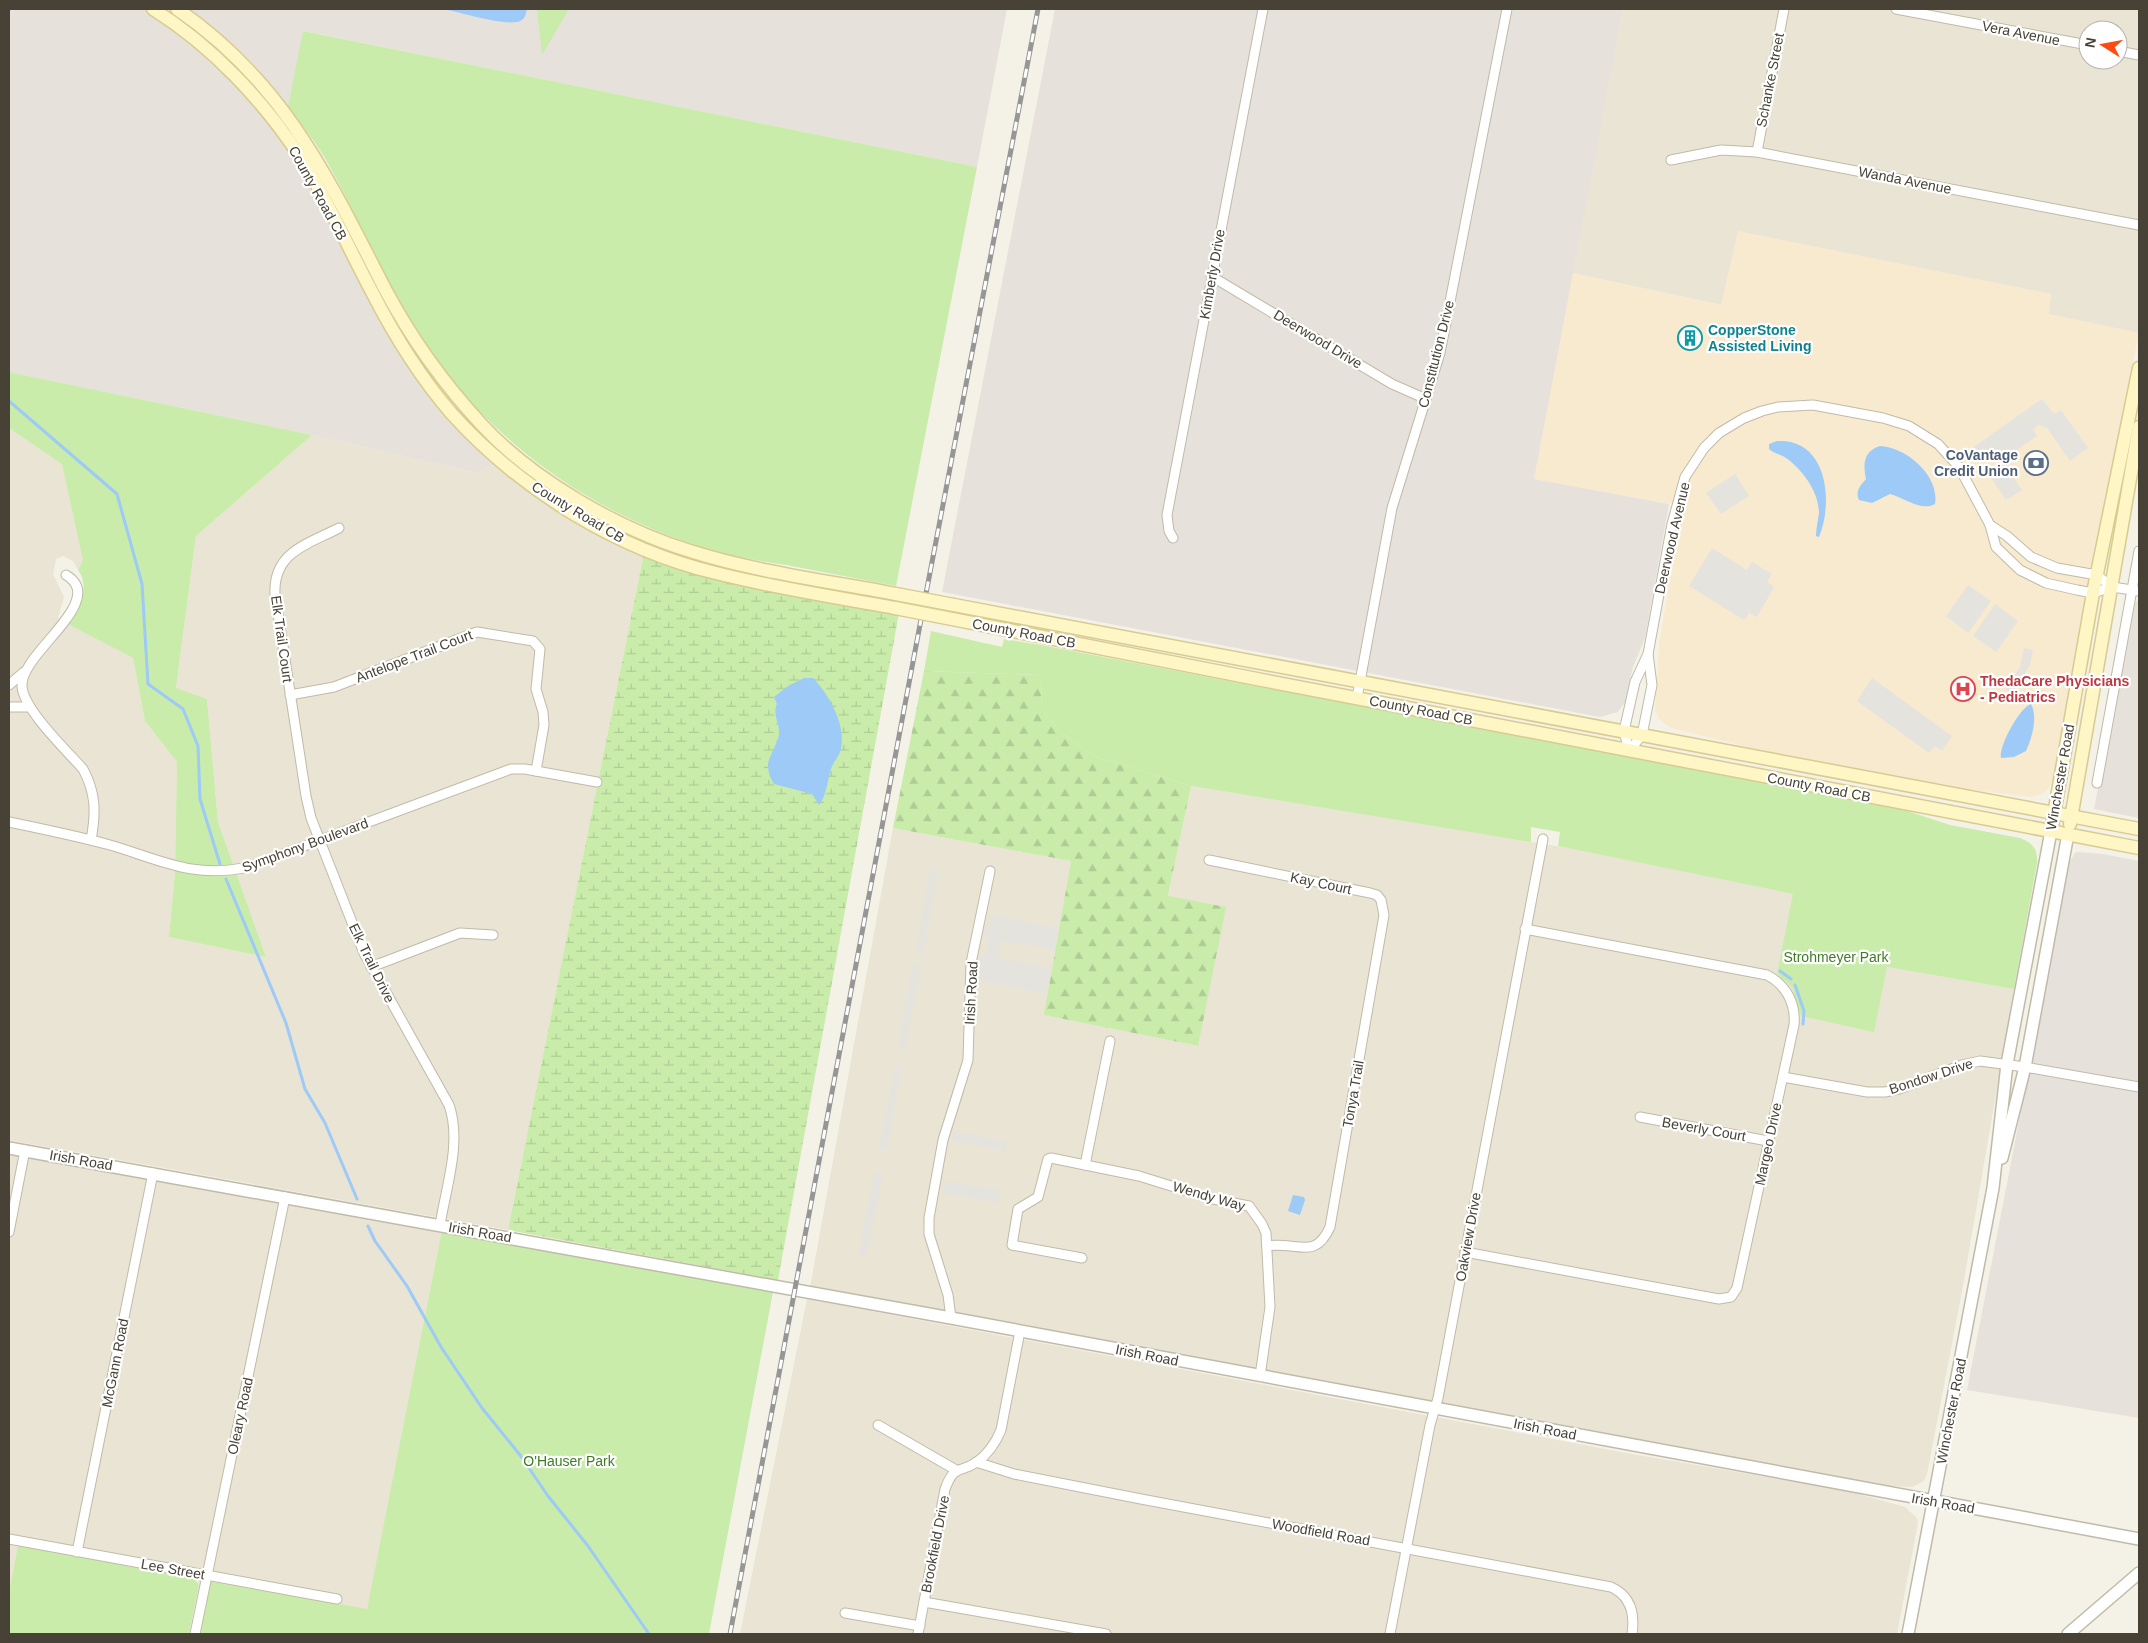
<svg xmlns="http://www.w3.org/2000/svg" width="2148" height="1643" viewBox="0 0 2148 1643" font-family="Helvetica,sans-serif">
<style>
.residential{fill:#e9e4d3;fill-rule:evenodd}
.commercial{fill:#f8eacf}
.industrial{fill:#e6e2db}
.green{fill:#c9ecab}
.forest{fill:url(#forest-firs)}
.wetland{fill:url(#wetland-marsh)}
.parking{fill:#e5e3de}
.water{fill:#9dcaf6}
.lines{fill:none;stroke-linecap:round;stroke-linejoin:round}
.stream{stroke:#9dcaf6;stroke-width:3}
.minor-casing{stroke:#c0baa8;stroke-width:11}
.tertiary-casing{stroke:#c0baa8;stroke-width:14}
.secondary-casing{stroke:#d7cb92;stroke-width:15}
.minor{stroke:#fff;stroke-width:9}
.tertiary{stroke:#fff;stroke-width:11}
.secondary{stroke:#fff6c5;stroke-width:12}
.rail-casing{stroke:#969696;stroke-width:5}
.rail{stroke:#fff;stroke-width:3;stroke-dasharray:9;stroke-linecap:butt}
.secondary-bridge-casing{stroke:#d7cb92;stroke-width:15;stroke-linecap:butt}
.secondary-bridge{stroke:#fff6c5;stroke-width:12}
.labels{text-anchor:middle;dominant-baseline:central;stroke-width:4.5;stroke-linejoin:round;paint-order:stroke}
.street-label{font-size:14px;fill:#474235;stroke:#fff}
.culture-label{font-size:14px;font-weight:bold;fill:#0d838f;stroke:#fff;text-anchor:start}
.service-label{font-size:14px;font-weight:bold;fill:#4e5e75;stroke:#fff;text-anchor:end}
.health-label{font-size:14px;font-weight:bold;fill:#be3a42;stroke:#fff;text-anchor:start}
.park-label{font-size:14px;fill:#3e7e23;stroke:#fff}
</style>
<defs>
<pattern id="forest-firs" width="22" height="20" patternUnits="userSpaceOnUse" patternTransform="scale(1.25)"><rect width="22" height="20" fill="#c9ecab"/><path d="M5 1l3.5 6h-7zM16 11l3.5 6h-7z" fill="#aecc94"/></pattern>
<pattern id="wetland-marsh" width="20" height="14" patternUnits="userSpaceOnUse" patternTransform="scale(1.25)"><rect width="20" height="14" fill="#c9ecab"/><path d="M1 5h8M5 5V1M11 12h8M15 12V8" fill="none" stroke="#aecc94"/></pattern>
</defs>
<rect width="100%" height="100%" fill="#f4f1e6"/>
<g class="residential">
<path d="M1623 9H2139V333L2048 314 2051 294 1738 232 1722 305 1572 273ZM2088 30H2118V60H2088Z"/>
<path d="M9 428 62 463 84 560 78 570 73 561 63 556 56 559 53 574 64 597 58 618 133 658 145 721 177 762 175 873 169 937 266 957 218 822 207 699 176 689 196 536 312 435 477 473 495 464 644 553 508 1230 9 1140Z"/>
<path d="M1191 786 1574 849 1794 894 1777 974 1792 987 1802 1016 1887 967 2014 989 1963 1286 1927 1474 1924 1481 1912 1487 1872 1485 810 1288 893 828 1071 861 1045 1015 1197 1046 1225 907 1168 897Z"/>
<path d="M9 1155 442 1230 367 1610 207 1581 199 1585 198 1582 18 1545 9 1592Z"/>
<path d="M807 1299 1632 1454 1848 1491 1905 1507 1917 1518 1918 1523 1897 1634H740Z"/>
</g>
<path class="commercial" d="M1738 231 2051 294 2049 314 2139 333 2083 610 2053 778 2048 789 2042 794 2030 797 1968 789 1764 751 1671 728 1660 720 1655 711 1659 644 1682 506 1534 479 1572 273 1721 305Z"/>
<g class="industrial">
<path d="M9 9H144L176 30 206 56 260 111 287 148 308 181 391 341 417 378 495 464 477 473 312 435 9 372Z"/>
<path d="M187 9H1007L977 167 304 31 288 106 258 69 234 45Z"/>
<path d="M1055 9H1623L1534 479 1669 504 1645 638 1633 667 1625 702 1618 712 1600 717 942 592Z"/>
<path d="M2139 599V818L2094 809 2135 603Z"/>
<path d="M2078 852 2103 854 2139 861V1418L1967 1390 2069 863 2075 853Z"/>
</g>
<g class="green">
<path d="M537 9H569L542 55Z"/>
<path d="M303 31 977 167 896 586C859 579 823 572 786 565 760 561 734 557 709 549 588 514 478 433 412 325 379 272 357 214 326 160 315 141 301 124 288 106Z"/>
<path d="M9 372 312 435 196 536 176 688 207 699 218 822 266 957 169 937 175 873 177 762 145 721 133 658 68 624C78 610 91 587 78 570L83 560 62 464 9 428Z"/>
<path d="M931 631 1002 647 1004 639 1041 645 1904 810 1950 825 2020 838C2033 843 2038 849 2037 863L2014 989 1887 967 1874 1032 1801 1016 1792 987 1777 974 1793 894 1558 846 1560 832 1531 827V842L1191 786 1096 757 1064 735 1042 710 1041 675 924 671Z"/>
<path d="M442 1230 773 1292 709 1634H196L207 1581 367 1609Z"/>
<path d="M18 1545 194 1579 199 1585 189 1634H9V1592Z"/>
</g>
<path class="forest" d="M924 671 1041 675 1042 710 1064 735 1096 757 1191 786 1168 896 1226 907 1198 1046 1044 1015 1071 861 893 828Z"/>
<path class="wetland" d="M644 553 899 613 778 1280 508 1230Z"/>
<g class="parking">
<path d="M2042 399 2054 414 2061 410 2088 448 2070 461 2047 428 2039 425 2033 429 2037 436 2002 460 1997 454 1983 463 1972 448Z"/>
<path d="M2005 465 2022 490 2006 500 1990 476Z"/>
<path d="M1735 474 1749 496 1721 514 1706 493Z"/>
<path d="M1712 548 1747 570 1752 562 1772 574 1767 582 1774 587 1757 617 1749 613 1744 620 1689 586Z"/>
<path d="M1968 585 1991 601 1968 633 1946 616Z"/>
<path d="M1995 604 2018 621 1996 652 1973 636Z"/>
<path d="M2024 648 2033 650 2030 665 2012 694 2005 689 2020 667Z"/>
<path d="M1872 678 1952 736 1942 751 1935 746 1929 753 1857 701Z"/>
<path d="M930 869 938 870 923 953 916 952Z"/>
<path d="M993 916 1059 928 1055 950 1001 940 998 959 1051 968 1046 993 975 980 979 955 986 956 989 937 982 936 984 924 991 925Z"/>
<path d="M913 964 921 966 905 1049 898 1048Z"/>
<path d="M895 1065 902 1066 886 1150 879 1149Z"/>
<path d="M953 1131 1007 1142 1005 1151 952 1140Z"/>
<path d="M875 1172 883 1174 866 1257 858 1255Z"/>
<path d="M946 1181 1000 1190 998 1203 943 1193Z"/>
</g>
<g class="water">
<path d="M443 9H527C526 14 525 19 520 21 507 27 459 12 443 9Z"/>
<path d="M1777 441C1827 438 1834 501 1819 537L1816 536C1816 528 1818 521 1819 513 1819 492 1802 469 1786 458 1781 454 1774 454 1769 449V444Z"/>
<path d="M1880 446C1906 447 1940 476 1935 504 1921 512 1903 497 1890 494L1872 503 1859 500C1855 491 1860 486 1866 479 1863 465 1863 451 1880 446Z"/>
<path d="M804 678H813C829 695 846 724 841 748 840 756 833 762 831 769 827 781 827 795 819 805L812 794 774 784C770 778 768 772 768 765 768 758 777 745 779 735 780 722 772 716 777 704L774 697 788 686Z"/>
<path d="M2031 704C2038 717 2032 738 2026 751L2014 757 2001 758C1998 747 2020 707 2031 704Z"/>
<path d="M1293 1195 1304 1197 1305 1200 1300 1215 1288 1211Z"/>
</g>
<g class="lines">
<g class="stream">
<path d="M9 401 117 494 142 584 148 684 183 709 198 746 200 799 220 864"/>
<path d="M226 879 286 1023 305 1089 325 1123 357 1199"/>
<path d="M1780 971 1791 979"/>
<path d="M1795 985 1804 1011 1803 1024"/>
<path d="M368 1226 375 1241 407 1286 441 1347 482 1408 520 1455 548 1496 588 1546 649 1634"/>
</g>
<defs>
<g id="minor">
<path d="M1896 9 2088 45"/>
<path d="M2118 51 2139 55"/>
<path d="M1757 152 1784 9"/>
<path d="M1671 160 1721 150 1757 152 2139 225"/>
<path d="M1211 276 1392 384 1426 399"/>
<path d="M1990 525 2007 536 2031 557 2057 568 2097 575 2112 587"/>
<path d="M339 528C308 544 273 552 275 594L306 796 311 818 364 953 449 1105C462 1142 446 1187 440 1225"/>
<path d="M1173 538 1169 531 1167 515 1263 9"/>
<path d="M66 575C109 601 20 653 22 686 23 709 67 751 83 769 96 793 96 813 91 840"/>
<path d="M9 685 24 672"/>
<path d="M290 695 334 687 477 632 533 641 540 649 536 689 543 712 544 725 536 771"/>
<path d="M1357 698 1392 508 1440 353 1507 9"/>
<path d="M9 707H28"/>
<path d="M1629 751 1624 731 1635 682 1648 654 1672 524 1685 477 1704 448 1719 433 1744 418 1762 411 1778 407 1813 405 1883 418 1909 426 1938 444 1959 467 1990 525 1996 547 2020 570 2046 583 2077 590 2093 593 2112 587 2139 591"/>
<path d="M1629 751 1642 735 1652 685 1648 654"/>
<path d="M2097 783 2139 551"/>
<path d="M9 822C43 829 77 836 110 845 161 860 193 879 248 867L511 769H525L597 782"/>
<path d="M1209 860 1370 893 1377 895 1381 900 1384 915 1330 1227C1315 1261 1297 1241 1267 1246"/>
<path d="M371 967 460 933 493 935"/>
<path d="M1783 1077 1867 1092H1885L1899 1089 1962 1065 1980 1061 2025 1067 2139 1087"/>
<path d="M1640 1117 1768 1141"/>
<path d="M1085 1165 1110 1041"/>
<path d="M9 1232 25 1150"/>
<path d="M1465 1252 1719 1299 1731 1297 1737 1288 1794 1025C1796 1003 1786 985 1767 975L1525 929"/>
<path d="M1082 1258 1012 1245 1018 1209 1038 1197 1048 1159 1051 1158 1139 1176 1213 1199 1249 1206 1262 1224 1266 1233 1270 1307 1260 1376"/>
<path d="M951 1318 948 1295 929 1234V1218L943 1140 968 1060 971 963 990 871"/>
<path d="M878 1425 956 1470"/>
<path d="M976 1462 1014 1474 1141 1499 1611 1587C1631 1596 1635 1614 1632 1634"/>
<path d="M9 1539 337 1599"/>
<path d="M77 1552 153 1173"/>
<path d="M924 1602 1106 1634"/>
<path d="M845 1613 920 1626"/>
<path d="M195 1634 285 1197"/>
<path d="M918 1634 945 1489C955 1463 959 1474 977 1462 988 1454 996 1442 1001 1430L1020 1331"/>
<path d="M1390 1634 1430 1425 1438 1398 1543 839"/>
</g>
<g id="tertiary">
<path d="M9 1148 951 1318 2139 1539"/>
<path d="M2002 1158 2025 1067 2068 834"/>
<path d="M1908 1634 1993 1188 2007 1064 2051 831"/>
<path d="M2068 1634 2139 1573"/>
</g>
<g id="secondary">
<path d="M153 9C212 46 263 100 301 158 328 201 348 247 372 292 394 335 420 377 452 414 521 490 616 549 716 573 775 588 835 597 895 608"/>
<path d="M177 9C284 82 328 178 385 289 411 338 444 384 482 425 533 480 618 529 690 551 756 572 828 581 896 594"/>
<path d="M954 605 2139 829"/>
<path d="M952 619 1262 680 2139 848"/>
<path d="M2070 824 2139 427"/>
<path d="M2051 831 2093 593 2139 368"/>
</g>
</defs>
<use href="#minor" class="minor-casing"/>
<use href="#tertiary" class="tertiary-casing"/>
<use href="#secondary" class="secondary-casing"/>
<use href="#minor" class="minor"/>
<use href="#tertiary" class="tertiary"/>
<use href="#secondary" class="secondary"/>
<defs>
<path id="rail" d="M730 1634 919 630 1038 9"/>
</defs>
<use href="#rail" class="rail-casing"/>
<use href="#rail" class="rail"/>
<defs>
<g id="secondary-bridge">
<path d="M896 594 954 605"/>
<path d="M895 608 952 619"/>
</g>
</defs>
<use href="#secondary-bridge" class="secondary-bridge-casing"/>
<use href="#secondary-bridge" class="secondary-bridge"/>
</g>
<defs>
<symbol id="building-ring" viewBox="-11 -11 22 22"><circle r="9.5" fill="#fff" stroke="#0f9aa8" stroke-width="1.5"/><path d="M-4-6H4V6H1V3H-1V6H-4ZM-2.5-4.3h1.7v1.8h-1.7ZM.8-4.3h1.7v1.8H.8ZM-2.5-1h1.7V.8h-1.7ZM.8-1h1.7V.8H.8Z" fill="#0f9aa8"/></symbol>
<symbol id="bank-ring" viewBox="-11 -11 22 22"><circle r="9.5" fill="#fff" stroke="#5c6f8a" stroke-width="1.5"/><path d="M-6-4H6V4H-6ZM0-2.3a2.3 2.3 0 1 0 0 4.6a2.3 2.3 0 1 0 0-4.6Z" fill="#5c6f8a"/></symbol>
<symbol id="hospital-ring" viewBox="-11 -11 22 22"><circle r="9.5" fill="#fff" stroke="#e0444e" stroke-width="1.5"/><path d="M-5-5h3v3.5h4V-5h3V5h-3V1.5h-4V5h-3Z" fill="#e0444e"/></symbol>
</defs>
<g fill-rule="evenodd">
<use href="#building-ring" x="1676" y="324" width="28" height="28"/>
<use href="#bank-ring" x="2022" y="449" width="28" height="28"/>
<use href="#hospital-ring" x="1949" y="675" width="28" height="28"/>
</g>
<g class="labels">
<g class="street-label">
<text transform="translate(2021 33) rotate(11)">Vera Avenue</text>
<text transform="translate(1770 80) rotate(-79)">Schanke Street</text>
<text transform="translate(1905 180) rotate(11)">Wanda Avenue</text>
<text transform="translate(318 193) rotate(61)">County Road CB</text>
<text transform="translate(1212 274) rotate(-80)">Kimberly Drive</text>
<text transform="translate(1318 339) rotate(31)">Deerwood Drive</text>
<text transform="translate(1436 354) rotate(-76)">Constitution Drive</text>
<text transform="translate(578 512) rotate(31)">County Road CB</text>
<text transform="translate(1672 538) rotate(-77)">Deerwood Avenue</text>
<text transform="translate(1024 633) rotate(11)">County Road CB</text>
<text transform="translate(282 639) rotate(82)">Elk Trail Court</text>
<text transform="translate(414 656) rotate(-21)">Antelope Trail Court</text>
<text transform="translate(1421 710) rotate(11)">County Road CB</text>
<text transform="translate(2060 777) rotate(-80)">Winchester Road</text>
<text transform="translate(1819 787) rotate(11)">County Road CB</text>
<text transform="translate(305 845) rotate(-20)">Symphony Boulevard</text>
<text transform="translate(1321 883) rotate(12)">Kay Court</text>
<text transform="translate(372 963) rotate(64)">Elk Trail Drive</text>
<text transform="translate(971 993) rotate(-87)">Irish Road</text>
<text transform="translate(1931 1076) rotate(-18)">Bondow Drive</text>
<text transform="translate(1353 1094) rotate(-80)">Tonya Trail</text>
<text transform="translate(1704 1129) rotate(10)">Beverly Court</text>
<text transform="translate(1768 1144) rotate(-78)">Margeo Drive</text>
<text transform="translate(81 1160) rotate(10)">Irish Road</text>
<text transform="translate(1209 1196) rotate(16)">Wendy Way</text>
<text transform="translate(480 1232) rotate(10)">Irish Road</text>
<text transform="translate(1468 1237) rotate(-80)">Oakview Drive</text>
<text transform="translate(1147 1355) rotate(11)">Irish Road</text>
<text transform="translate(115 1363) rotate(-79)">McGann Road</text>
<text transform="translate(1951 1411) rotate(-79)">Winchester Road</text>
<text transform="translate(240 1416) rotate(-78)">Oleary Road</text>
<text transform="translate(1545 1429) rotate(11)">Irish Road</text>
<text transform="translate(1943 1503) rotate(10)">Irish Road</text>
<text transform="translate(1321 1532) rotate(10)">Woodfield Road</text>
<text transform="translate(935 1544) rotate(-79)">Brookfield Drive</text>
<text transform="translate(173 1569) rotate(10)">Lee Street</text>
</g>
<g class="culture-label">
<text x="1708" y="330">CopperStone<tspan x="1708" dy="16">Assisted Living</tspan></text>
</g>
<g class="service-label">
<text x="2018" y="455">CoVantage<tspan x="2018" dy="16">Credit Union</tspan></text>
</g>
<g class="health-label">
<text x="1980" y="681">ThedaCare Physicians<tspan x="1980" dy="16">- Pediatrics</tspan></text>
</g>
<g class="park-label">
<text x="1836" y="957">Strohmeyer Park</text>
<text x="569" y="1461">O'Hauser Park</text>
</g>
</g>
<rect width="2148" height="1643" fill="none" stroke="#474235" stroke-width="20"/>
<g transform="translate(2103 45) rotate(281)"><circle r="24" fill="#ffffff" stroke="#b5b3ae"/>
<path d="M0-4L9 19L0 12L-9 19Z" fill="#ff4a12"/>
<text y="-8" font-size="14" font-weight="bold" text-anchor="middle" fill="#474235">N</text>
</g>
</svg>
